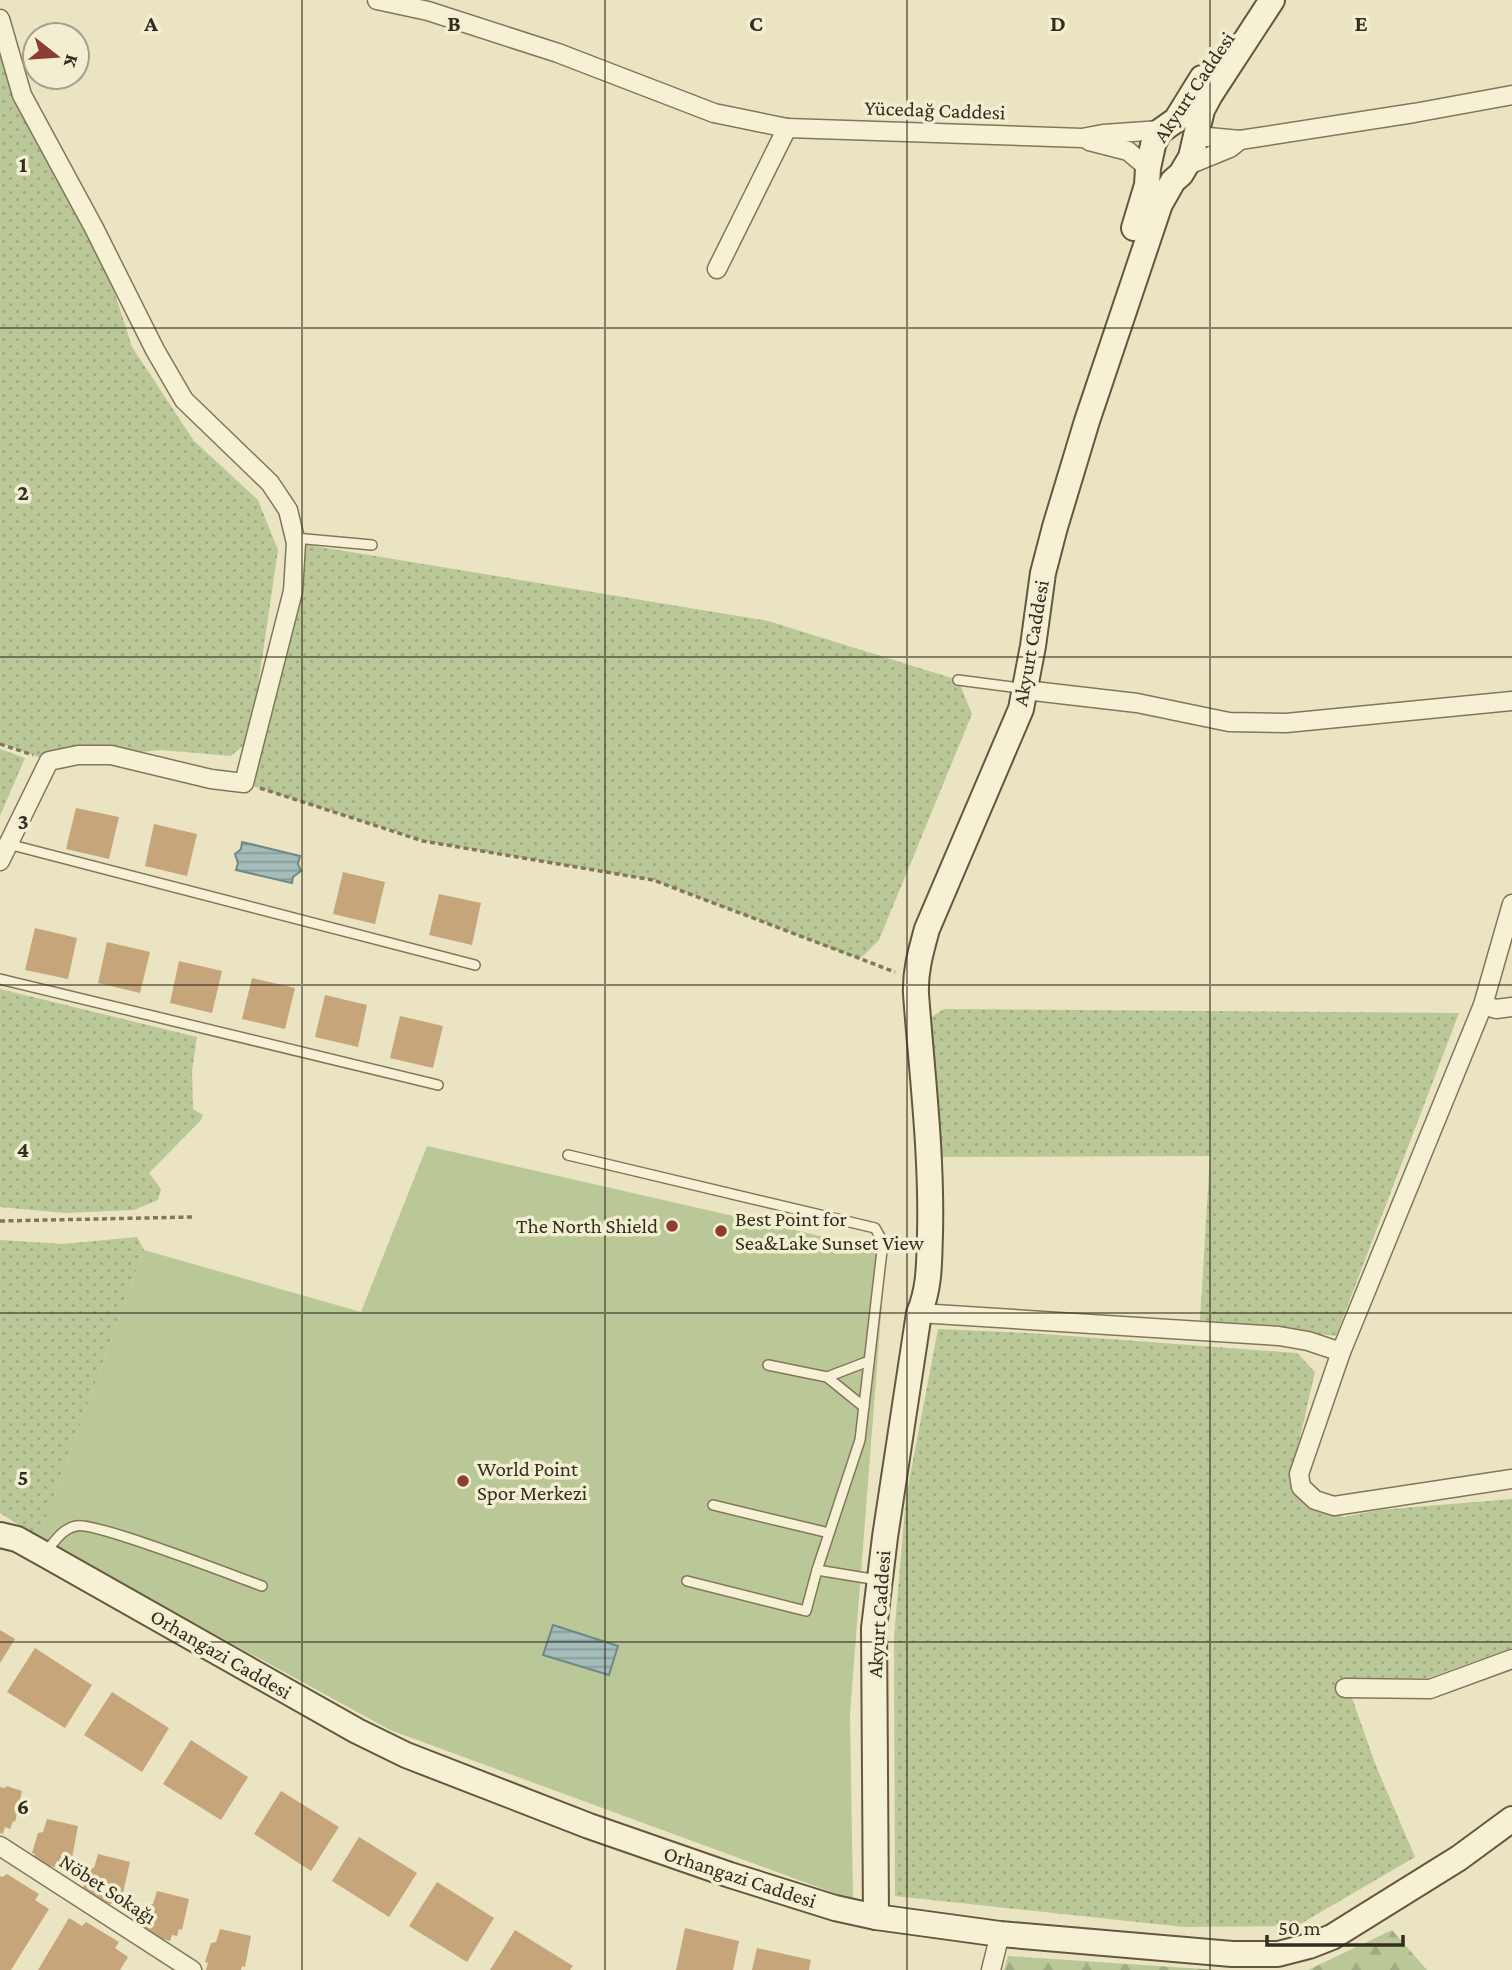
<svg xmlns="http://www.w3.org/2000/svg" width="1512" height="1970" viewBox="0 0 1512 1970" font-family="'Crimson Pro',serif">
<style>
.grass{fill:url(#grass-dots)}
.forest{fill:url(#forest-firs)}
.park{fill:#bac797}
.water{fill:url(#water-rules);stroke:#6c8a87;stroke-width:2}
.building{fill:#c6a57b}
.lines{fill:none;stroke-linecap:round;stroke-linejoin:round}
.lane-casing{stroke:#83765b;stroke-width:12}
.street-casing{stroke:#83765b;stroke-width:21}
.secondary-casing{stroke:#64573e;stroke-width:28}
.path{stroke:#83765b;stroke-width:3.5;stroke-dasharray:5 3.5;stroke-linecap:butt}
.lane{stroke:#f6f1d5;stroke-width:9}
.street{stroke:#f6f1d5;stroke-width:18}
.secondary{stroke:#f6f1d5;stroke-width:24}
.grid{fill:none;stroke:#342c1e;stroke-width:2;stroke-opacity:0.55}
.poi-dot{fill:#8d3d2f;stroke:#f2eed1;stroke-width:2.5}
.labels{text-anchor:middle;dominant-baseline:central;stroke-width:7;stroke-linejoin:round;paint-order:stroke}
.street-label{font-size:21px;fill:#342c1e;stroke:#f2eed1}
.poi-label{font-size:21px;fill:#342c1e;stroke:#f2eed1;text-anchor:start}
.grid-label{font-size:23px;text-anchor:middle;font-weight:bold;fill:#342c1e;stroke:#f2eed1;stroke-width:7;stroke-linejoin:round;paint-order:stroke}
</style>
<defs>
<pattern id="grass-dots" width="8" height="8" patternUnits="userSpaceOnUse" patternTransform="scale(1.75)"><rect width="8" height="8" fill="#bac797"/><path d="M2 2h.1M6 6h.1" fill="none" stroke="#a0ab82" stroke-width="1.8" stroke-linecap="round"/></pattern>
<pattern id="forest-firs" width="22" height="20" patternUnits="userSpaceOnUse" patternTransform="scale(1.75)"><rect width="22" height="20" fill="#bac797"/><path d="M5 1l3.5 6h-7zM16 11l3.5 6h-7z" fill="#a0ab82"/></pattern>
<pattern id="water-rules" width="6" height="5" patternUnits="userSpaceOnUse" patternTransform="scale(1.75)"><rect width="6" height="5" fill="#a4bdba"/><path d="M0 2.5h6" fill="none" stroke="#869a97"/></pattern>
</defs>
<rect width="100%" height="100%" fill="#eae4c2"/>
<g class="grass">
<path d="M0 45 94 228 132 347 194 441 258 500 278 550 250 740 231 756 161 750 49 761 0 743Z"/>
<path d="M296 543 768 621 958 680 972 714 879 940 860 959 653 880 424 841 244 783Z"/>
<path d="M0 749 25 758 0 816Z"/>
<path d="M0 989 197 1037 192 1071 193 1109 203 1115 201 1120 149 1173 161 1189 158 1200 134 1210 65 1213 0 1207Z"/>
<path d="M944 1009 1459 1013 1336 1336 1200 1320 1210 1156 941 1157 930 1018Z"/>
<path d="M137 1237 144 1250 39 1538 0 1513V1240L63 1244Z"/>
<path d="M938 1329 1030 1333 1297 1353 1315 1372 1292 1472 1302 1498 1314 1510 1344 1517 1379 1510 1512 1499V1648L1428 1678H1338L1352 1698 1376 1766 1415 1857 1297 1926 1184 1927 895 1896 894 1637 906 1497Z"/>
</g>
<g class="forest">
<path d="M1392 1930 1427 1970H1308Z"/>
<path d="M1008 1956 1217 1970H1004Z"/>
</g>
<path class="park" d="M427 1146 886 1251 850 1714 853 1900 390 1730 39 1538 144 1250 361 1312Z"/>
<g class="water">
<path d="M242 842 300 856 298 864 301 871 293 877 292 883 236 870 238 863 235 854 241 849Z"/>
<path d="M553 1625 618 1646 609 1675 543 1655Z"/>
</g>
<g class="building">
<path d="M76 808 119 817 109 859 66 849Z"/>
<path d="M154 824 197 834 187 876 145 866Z"/>
<path d="M343 872 385 882 375 924 333 914Z"/>
<path d="M439 894 481 903 472 945 429 935Z"/>
<path d="M35 928 77 938 68 979 25 970Z"/>
<path d="M107 942 150 952 140 993 98 983Z"/>
<path d="M179 961 222 971 212 1013 170 1003Z"/>
<path d="M252 978 295 988 285 1029 242 1019Z"/>
<path d="M325 995 367 1005 358 1047 315 1037Z"/>
<path d="M400 1016 443 1026 433 1068 390 1058Z"/>
<path d="M0 1630 15 1639 0 1663Z"/>
<path d="M35 1648 92 1685 65 1728 7 1692Z"/>
<path d="M112 1692 169 1728 142 1772 84 1735Z"/>
<path d="M191 1740 248 1777 221 1820 163 1784Z"/>
<path d="M7 1786 22 1791 15 1822 13 1821 10 1829 5 1827 3 1834 0 1833V1787L5 1788Z"/>
<path d="M281 1791 339 1827 311 1871 254 1834Z"/>
<path d="M47 1819 78 1826 72 1858 69 1857 67 1864 62 1862 60 1869 33 1861 35 1854 32 1853 38 1833 43 1832Z"/>
<path d="M359 1837 417 1873 389 1917 332 1881Z"/>
<path d="M98 1854 130 1862 123 1893 120 1892 118 1900 113 1898 111 1904 84 1896 86 1889 83 1888 89 1868H94Z"/>
<path d="M7 1874 39 1894 35 1900 49 1909 11 1970H0V1876L2 1877Z"/>
<path d="M437 1882 494 1918 467 1962 409 1926Z"/>
<path d="M157 1891 189 1899 182 1930 179 1929 177 1936 172 1935 170 1941 143 1933 145 1926 142 1925 148 1905 153 1904Z"/>
<path d="M69 1918 82 1926 86 1922 119 1942 115 1948 128 1957 120 1970H38Z"/>
<path d="M685 1928 739 1941 733 1970H676Z"/>
<path d="M220 1929 251 1936 245 1967 242 1966 241 1970H206L208 1963 205 1962 211 1943 216 1942Z"/>
<path d="M515 1930 573 1966 570 1970H490Z"/>
<path d="M757 1948 811 1960 809 1970H752Z"/>
</g>
<g class="lines">
<defs>
<g id="lane">
<path d="M295 538 372 545"/>
<path d="M958 680 1012 687"/>
<path d="M8 844 475 965"/>
<path d="M0 979 438 1085"/>
<path d="M568 1155 875 1228 883 1242 860 1440 817 1570 878 1580"/>
<path d="M768 1365 827 1377 869 1361"/>
<path d="M827 1377 864 1407"/>
<path d="M713 1505 829 1533"/>
<path d="M44 1554C54 1543 61 1529 76 1526 94 1521 234 1576 262 1586"/>
<path d="M687 1581 806 1611 817 1570"/>
</g>
<g id="street">
<path d="M377 0 428 11 558 53 714 113 787 128 717 269"/>
<path d="M0 19 22 95 94 228 155 350 184 400 270 483 288 510 296 543 293 591 244 783 211 779 111 755H78L49 761 0 861"/>
<path d="M787 128 1082 138 1103 134 1161 130"/>
<path d="M1196 130 1208 137 1240 140 1414 113 1512 95"/>
<path d="M1089 141 1128 151 1148 168"/>
<path d="M1186 166 1230 148 1240 140"/>
<path d="M1025 690 1137 703 1229 722 1286 723 1512 701"/>
<path d="M1512 904 1483 1005 1341 1352 1299 1474 1301 1487 1315 1500 1334 1506 1512 1479"/>
<path d="M1483 1005 1496 1009 1512 1007"/>
<path d="M919 1313 1279 1336 1308 1341 1341 1352"/>
<path d="M1345 1688 1430 1689 1512 1659"/>
<path d="M0 1846 192 1970"/>
<path d="M991 1970 1000 1934"/>
</g>
<g id="secondary">
<path d="M1134 228 1147 185 1148 168 1153 145 1159 132 1176 120 1202 78"/>
<path d="M0 1535 17 1539 44 1554 357 1731 406 1755 589 1826 730 1875 835 1908 876 1917 1000 1934 1232 1954H1278L1309 1946 1332 1937 1459 1858 1512 1819"/>
<path d="M876 1917 874 1628 885 1537 919 1313C930 1288 929 1261 930 1234 932 1154 922 1074 916 994 915 971 921 951 927 929L1021 709 1033 646 1043 573 1055 527 1087 421 1160 204 1173 181 1181 174 1191 157 1202 110 1210 95 1272 0"/>
</g>
</defs>
<use href="#lane" class="lane-casing"/>
<use href="#street" class="street-casing"/>
<use href="#secondary" class="secondary-casing"/>
<g class="path">
<path d="M0 744 33 755"/>
<path d="M260 788 423 841 653 880 895 972"/>
<path d="M0 1221 192 1217"/>
</g>
<use href="#lane" class="lane"/>
<use href="#street" class="street"/>
<use href="#secondary" class="secondary"/>
</g>
<path class="grid" d="M302 0V1970M605 0V1970M907 0V1970M1210 0V1970M0 328H1512M0 657H1512M0 985H1512M0 1313H1512M0 1642H1512"/>
<g class="poi-dot">
<circle cx="672" cy="1226" r="7"/>
<circle cx="721" cy="1231" r="7"/>
<circle cx="463" cy="1481" r="7"/>
</g>
<g class="labels">
<g class="street-label">
<text transform="translate(1194 87) rotate(-56)">Akyurt Caddesi</text>
<text transform="translate(935 110) rotate(2)">Yücedağ Caddesi</text>
<text transform="translate(1031 643) rotate(-80)">Akyurt Caddesi</text>
<text transform="translate(879 1614) rotate(-86)">Akyurt Caddesi</text>
<text transform="translate(221 1654) rotate(30)">Orhangazi Caddesi</text>
<text transform="translate(740 1877) rotate(18)">Orhangazi Caddesi</text>
<text transform="translate(108 1889) rotate(33)">Nöbet Sokağı</text>
</g>
<g class="poi-label">
<text x="735" y="1219">Best Point for<tspan x="735" dy="24">Sea&amp;Lake Sunset View</tspan></text>
<text x="658" y="1226" text-anchor="end">The North Shield</text>
<text x="477" y="1469">World Point<tspan x="477" dy="24">Spor Merkezi</tspan></text>
</g>
</g>
<g class="grid-label">
<text x="151" y="31">A</text>
<text x="454" y="31">B</text>
<text x="756" y="31">C</text>
<text x="1058" y="31">D</text>
<text x="1361" y="31">E</text>
<text x="23" y="172">1</text>
<text x="23" y="500">2</text>
<text x="23" y="829">3</text>
<text x="23" y="1157">4</text>
<text x="23" y="1485">5</text>
<text x="23" y="1814">6</text>
</g>
<g transform="translate(56 56) rotate(107)"><circle r="33" fill="#f2eed1" stroke="#a6a089" stroke-width="2"/>
<path d="M0-5L12 26L0 18L-12 26Z" fill="#8d3d2f"/>
<text y="-10" font-size="19" font-weight="bold" text-anchor="middle" fill="#342c1e">K</text>
</g>
<path d="M1267 1935v10h136v-10" fill="none" stroke="#342c1e" stroke-width="3.5"/>
<text x="1278" y="1935" font-size="21" fill="#342c1e" stroke="#f2eed1" stroke-width="5" paint-order="stroke">50 m</text>
</svg>
